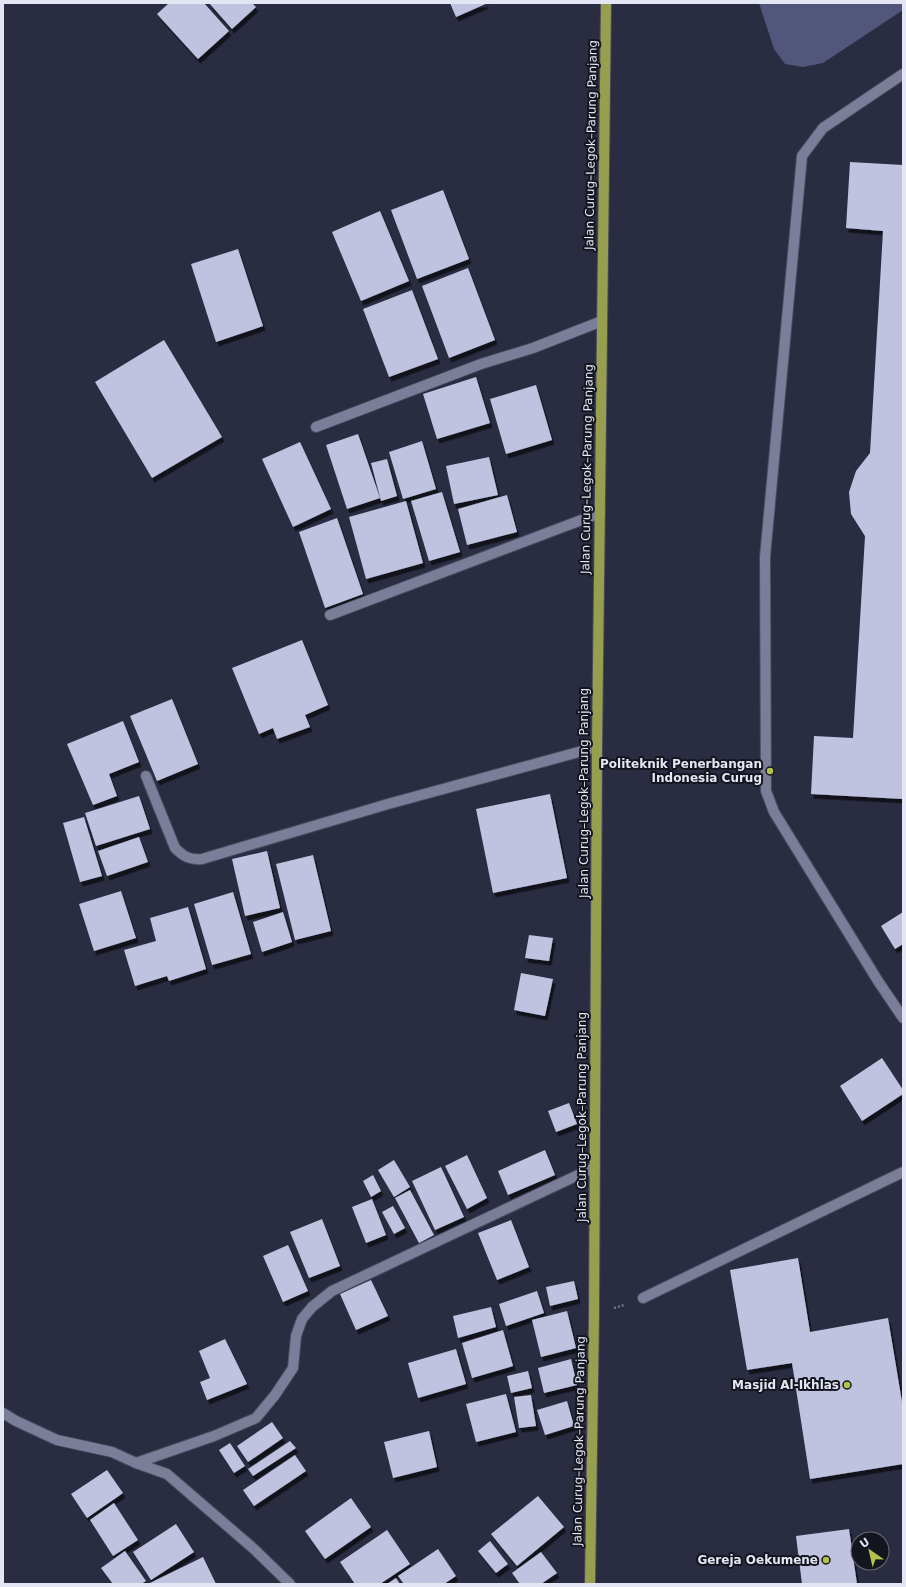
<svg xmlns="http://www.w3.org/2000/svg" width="906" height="1587" viewBox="0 0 906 1587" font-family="'DejaVu Sans',sans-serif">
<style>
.water{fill:#52567a}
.building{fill:#bfc3df;filter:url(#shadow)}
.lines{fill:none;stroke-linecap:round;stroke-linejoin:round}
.lane-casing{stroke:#494b5d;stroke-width:12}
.street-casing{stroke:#494b5d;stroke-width:12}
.primary-casing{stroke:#494b5d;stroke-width:12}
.path{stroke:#727487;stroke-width:2.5;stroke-dasharray:2 2;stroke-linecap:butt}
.lane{stroke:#7b7e98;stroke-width:10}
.street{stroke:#7b7e98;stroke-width:10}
.primary{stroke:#979f4e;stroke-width:10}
.poi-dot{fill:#b6c149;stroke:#14161f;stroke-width:1.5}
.labels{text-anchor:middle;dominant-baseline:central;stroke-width:4;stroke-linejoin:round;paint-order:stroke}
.street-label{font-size:12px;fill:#e4e6f4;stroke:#14161f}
.poi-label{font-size:12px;font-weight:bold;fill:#e4e6f4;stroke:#14161f;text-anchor:end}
</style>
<defs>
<filter id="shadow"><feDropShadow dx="2.5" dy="4.5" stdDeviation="0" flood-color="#0009"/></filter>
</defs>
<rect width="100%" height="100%" fill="#2a2c42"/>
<path class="water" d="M759 3H903V10L823 63 803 67 785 64 774 49Z"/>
<g class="building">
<path d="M169 3H204L229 31 198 59 157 14Z"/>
<path d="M209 3H252L256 7 232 29Z"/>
<path d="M450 3H488L456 17Z"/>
<path d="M850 162 903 165V799L811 794 814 736 853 738 865 536 851 514 849 492 856 471 870 453 883 231 846 228Z"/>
<path d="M443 190 469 259 417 279 391 210Z"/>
<path d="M380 211 409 281 361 301 332 232Z"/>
<path d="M238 249 263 326 216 342 191 264Z"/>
<path d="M468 268 495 340 449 358 422 286Z"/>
<path d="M412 290 438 359 389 377 363 309Z"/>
<path d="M164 340 222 437 152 478 95 382Z"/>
<path d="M476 377 490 423 437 439 423 394Z"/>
<path d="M536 385 552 440 506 454 490 399Z"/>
<path d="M358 434 380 498 347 509 326 445Z"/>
<path d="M422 441 436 489 403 499 389 452Z"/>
<path d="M300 442 331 509 293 527 262 459Z"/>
<path d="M489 457 498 495 454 504 446 466Z"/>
<path d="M387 459 397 496 381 501 371 463Z"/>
<path d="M442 492 460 552 429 561 411 501Z"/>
<path d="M507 495 517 532 467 545 458 509Z"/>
<path d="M406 501 423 563 366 579 349 517Z"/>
<path d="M337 518 363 594 325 608 299 532Z"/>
<path d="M302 640 328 705 305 715 310 727 277 739 273 728 259 734 232 668Z"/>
<path d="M172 699 198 764 157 781 130 716Z"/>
<path d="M123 721 139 762 109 774 117 796 93 805 67 744Z"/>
<path d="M550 794 567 878 493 893 476 809Z"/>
<path d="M139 796 150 829 96 846 85 813Z"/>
<path d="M84 817 102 876 80 882 63 823Z"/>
<path d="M139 837 148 862 107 876 98 851Z"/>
<path d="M267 851 280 908 245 916 232 859Z"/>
<path d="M313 855 331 931 295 940 276 864Z"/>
<path d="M121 891 136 938 94 951 79 904Z"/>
<path d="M233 892 251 954 212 965 194 904Z"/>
<path d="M188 907 206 969 169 981 167 976 135 986 124 950 156 941 150 918Z"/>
<path d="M283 912 292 942 262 952 253 922Z"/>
<path d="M903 912V944L895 949 881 926Z"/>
<path d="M529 935 553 938 549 961 525 958Z"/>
<path d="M521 973 553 979 545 1016 514 1010Z"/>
<path d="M882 1058 903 1090V1094L862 1121 840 1086Z"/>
<path d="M569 1103 577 1124 556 1132 548 1111Z"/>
<path d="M545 1150 555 1175 508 1195 498 1171Z"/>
<path d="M467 1155 487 1198 467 1209 445 1166Z"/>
<path d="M394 1160 410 1187 394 1197 378 1170Z"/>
<path d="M441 1167 464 1217 435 1230 412 1181Z"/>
<path d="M373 1175 381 1191 371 1197 363 1181Z"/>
<path d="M410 1190 434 1235 419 1243 395 1198Z"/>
<path d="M372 1199 386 1235 366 1243 352 1207Z"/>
<path d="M393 1206 405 1228 394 1234 382 1212Z"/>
<path d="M322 1219 340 1266 309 1278 290 1232Z"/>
<path d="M511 1220 529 1267 497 1280 478 1233Z"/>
<path d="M288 1245 308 1291 283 1302 263 1256Z"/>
<path d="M798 1258 810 1332 888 1318 903 1408V1464L810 1479 792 1363 747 1370 730 1270Z"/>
<path d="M371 1280 388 1316 356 1330 340 1294Z"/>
<path d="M574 1281 578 1299 550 1306 546 1287Z"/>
<path d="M537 1291 544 1313 506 1326 499 1304Z"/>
<path d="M491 1307 496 1327 458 1338 453 1316Z"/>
<path d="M567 1311 576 1348 541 1357 532 1320Z"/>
<path d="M503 1330 513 1366 472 1378 462 1343Z"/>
<path d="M225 1339 247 1384 207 1400 200 1382 210 1378 199 1351Z"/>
<path d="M456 1349 466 1384 418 1398 408 1363Z"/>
<path d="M571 1359 577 1385 544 1393 538 1368Z"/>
<path d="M528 1371 532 1388 511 1393 507 1376Z"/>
<path d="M506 1394 516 1432 476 1442 466 1404Z"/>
<path d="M531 1395 536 1426 519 1428 514 1397Z"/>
<path d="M567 1401 574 1426 545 1435 537 1410Z"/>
<path d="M272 1422 283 1438 248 1462 237 1446Z"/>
<path d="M429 1431 437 1467 393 1478 384 1442Z"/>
<path d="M290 1441 296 1448 253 1476 248 1469Z"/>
<path d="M230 1443 245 1466 234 1473 219 1450Z"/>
<path d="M295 1455 306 1471 254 1506 243 1490Z"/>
<path d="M107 1470 123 1493 87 1518 71 1494Z"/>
<path d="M538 1496 564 1527 517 1566 491 1534Z"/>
<path d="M351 1498 371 1527 325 1559 305 1531Z"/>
<path d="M114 1503 138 1540 113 1556 90 1520Z"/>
<path d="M176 1524 194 1552 151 1580 133 1552Z"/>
<path d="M849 1529 857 1584H802L796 1536Z"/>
<path d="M387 1530 410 1564 380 1584H355L340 1562Z"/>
<path d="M490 1541 508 1564 496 1573 478 1551Z"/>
<path d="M438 1549 456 1576 444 1584H404L398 1576Z"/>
<path d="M125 1551 146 1581 141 1584H113L101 1568Z"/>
<path d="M541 1552 557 1573 541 1584H520L512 1573Z"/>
<path d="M203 1557 216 1584H151L150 1583Z"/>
<path d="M396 1578 400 1584H387Z"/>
</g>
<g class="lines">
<defs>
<g id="lane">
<path d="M903 74 823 128 802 156 765 557 766 791 774 812 878 981 903 1018"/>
<path d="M643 1298 903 1172"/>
</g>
<g id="street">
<path d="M316 427 481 364 533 348 602 321"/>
<path d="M330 615 600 513"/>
<path d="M146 776 175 848C184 857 190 860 202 859L388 804 597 747"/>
<path d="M3 1413 16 1421 57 1440 112 1452 136 1463 167 1474 254 1549 290 1584"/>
<path d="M136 1463 214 1436 256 1418 275 1395 293 1368 296 1336 302 1319 312 1307 332 1291 595 1167"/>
</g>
<path id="primary" d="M590 1584 594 1315 597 747 606 3"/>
</defs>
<use href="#lane" class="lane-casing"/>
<use href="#street" class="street-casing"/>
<use href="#primary" class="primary-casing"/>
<path class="path" d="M614 1308 624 1305"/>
<use href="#lane" class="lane"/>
<use href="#street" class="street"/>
<use href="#primary" class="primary"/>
</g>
<g class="poi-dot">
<circle cx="770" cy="771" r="4"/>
<circle cx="847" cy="1385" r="4"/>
<circle cx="826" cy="1560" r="4"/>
</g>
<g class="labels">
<g class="street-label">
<text transform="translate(591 145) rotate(-89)">Jalan Curug–Legok–Parung Panjang</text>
<text transform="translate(587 469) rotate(-89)">Jalan Curug–Legok–Parung Panjang</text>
<text transform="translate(584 793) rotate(-90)">Jalan Curug–Legok–Parung Panjang</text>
<text transform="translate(582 1117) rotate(-90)">Jalan Curug–Legok–Parung Panjang</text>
<text transform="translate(579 1441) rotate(-89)">Jalan Curug–Legok–Parung Panjang</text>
</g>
<g class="poi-label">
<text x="762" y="764">Politeknik Penerbangan<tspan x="762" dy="14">Indonesia Curug</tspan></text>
<text x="839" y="1385">Masjid Al-Ikhlas</text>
<text x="818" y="1560">Gereja Oekumene</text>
</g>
</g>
<rect width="906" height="1587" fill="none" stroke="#e4e6f4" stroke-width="8"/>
<g transform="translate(870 1551) rotate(326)"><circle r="19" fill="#14161f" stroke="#676974"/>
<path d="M0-3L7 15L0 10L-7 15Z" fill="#b6c149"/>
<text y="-6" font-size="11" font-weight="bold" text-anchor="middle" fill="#e4e6f4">U</text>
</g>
</svg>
